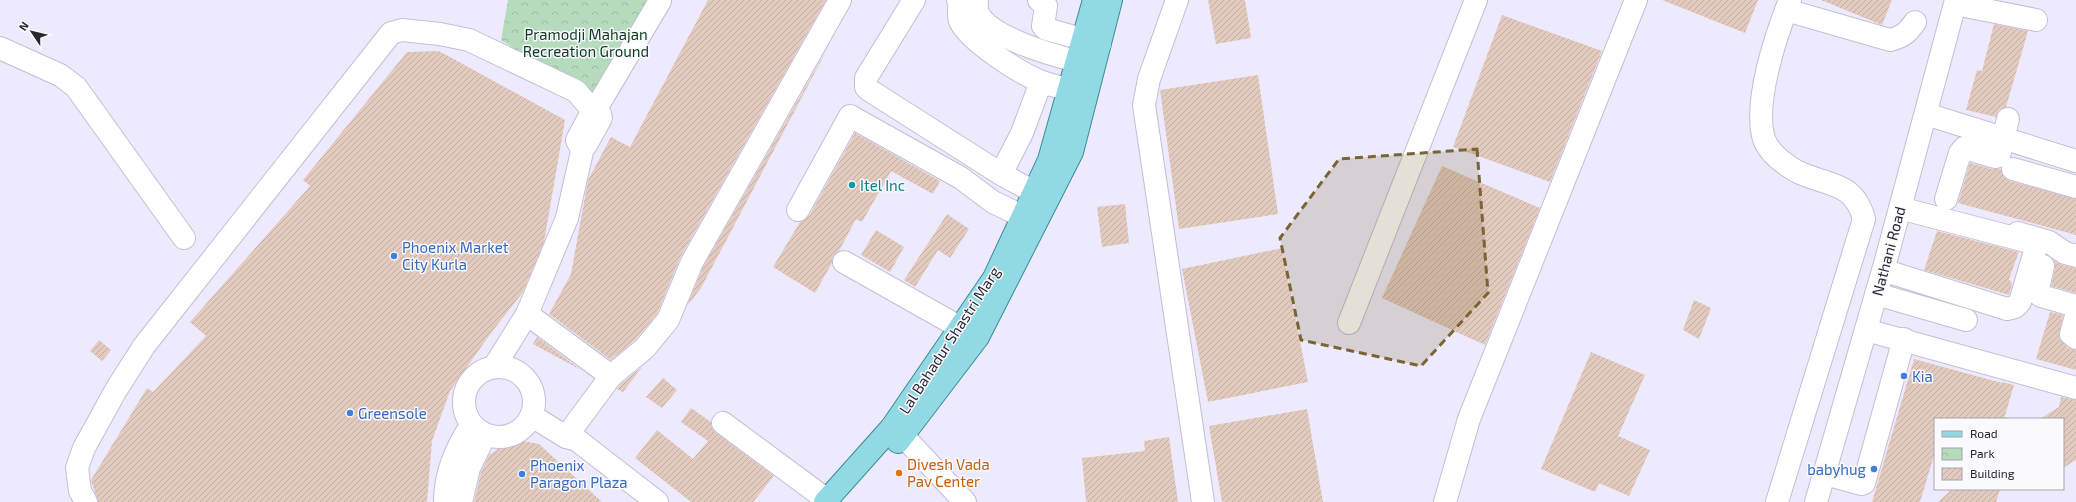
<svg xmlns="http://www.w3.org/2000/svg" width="2076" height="502" viewBox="0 0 2076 502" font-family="'Exo 2',sans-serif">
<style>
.park{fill:url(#park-crowns)}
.building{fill:url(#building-hatch)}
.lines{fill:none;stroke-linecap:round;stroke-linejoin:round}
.minor-casing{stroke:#c4bed5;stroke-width:24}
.major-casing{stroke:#3c8a98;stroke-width:24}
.minor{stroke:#fff;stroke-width:22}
.major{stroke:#91d9e3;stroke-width:22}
.marked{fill:#7a6434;fill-opacity:0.2;stroke:#7a6434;stroke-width:3;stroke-dasharray:8 5;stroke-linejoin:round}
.culture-dot{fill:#0f9aa8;stroke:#faf9fe;stroke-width:1.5}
.shop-dot{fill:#3f7fe0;stroke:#faf9fe;stroke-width:1.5}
.food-dot{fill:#e8710a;stroke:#faf9fe;stroke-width:1.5}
.labels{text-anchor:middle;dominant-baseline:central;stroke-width:3;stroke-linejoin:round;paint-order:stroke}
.park-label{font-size:15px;fill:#0c3b1d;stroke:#faf9fe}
.culture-label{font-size:15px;fill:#0d838f;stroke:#faf9fe;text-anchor:start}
.shop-label{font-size:15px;fill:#366cbe;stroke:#faf9fe;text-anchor:start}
.street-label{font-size:15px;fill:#28262e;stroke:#faf9fe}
.food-label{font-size:15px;fill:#c56008;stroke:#faf9fe;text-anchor:start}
</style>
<defs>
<pattern id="park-crowns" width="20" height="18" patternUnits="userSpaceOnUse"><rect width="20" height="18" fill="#b5dbbd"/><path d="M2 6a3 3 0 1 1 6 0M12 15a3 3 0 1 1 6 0" fill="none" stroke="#9cbca3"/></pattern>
<pattern id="building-hatch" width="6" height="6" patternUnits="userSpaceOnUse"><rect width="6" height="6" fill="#e3cabf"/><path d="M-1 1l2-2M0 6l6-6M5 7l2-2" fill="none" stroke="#c3ada4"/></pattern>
</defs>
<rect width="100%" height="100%" fill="#eeeafd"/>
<path class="park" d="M508 0H658L600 102 501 40Z"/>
<g class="building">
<path d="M708 0H826L681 256 657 314 636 339 611 360 549 314 571 274 588 180 611 137 630 147Z"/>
<path d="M1208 0H1245L1251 38 1216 44Z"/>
<path d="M1662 0H1758L1745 33Z"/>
<path d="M1821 0H1892L1882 25Z"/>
<path d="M1502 15 1602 51 1550 182 1453 147Z"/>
<path d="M1994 24 2028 31 2006 107 1999 110 1996 117 1966 110 1977 70 1982 71Z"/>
<path d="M831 42 701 288 687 306 703 267Z"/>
<path d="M439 51 565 120 544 242 523 292 491 333 450 391 432 441 427 502H98L91 480 147 388 153 392 206 336 190 322 310 186 303 180 407 52Z"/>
<path d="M1258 75 1278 214 1179 229 1160 90Z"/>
<path d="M855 133 940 181 933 194 891 171 862 222 856 219 839 251 833 256 832 263 815 293 773 267 800 222 809 216Z"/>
<path d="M1970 163 1992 169H2001L2004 177 2010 181 2076 199V235L1958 203Z"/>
<path d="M1442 166 1540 208 1485 345 1382 298Z"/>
<path d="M1125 204 1129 243 1102 247 1097 207Z"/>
<path d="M947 214 969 229 950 258 938 250 915 287 904 280Z"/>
<path d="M876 230 904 247 890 272 861 255Z"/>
<path d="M1937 231 2019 252 2009 279 2012 284 2009 295 1924 270Z"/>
<path d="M1282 248 1308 382 1208 402 1182 269Z"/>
<path d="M2054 261 2062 265 2076 268V293L2051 286 2055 268Z"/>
<path d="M1694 300 1711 308 1699 339 1683 330Z"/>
<path d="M2050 312 2063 315 2059 337 2068 348 2076 350V370L2036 359Z"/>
<path d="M537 337 581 370 533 344Z"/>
<path d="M99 340 111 350 102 361 90 351Z"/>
<path d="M1591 352 1645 375 1618 436 1650 450 1629 496 1599 483 1595 492 1541 469Z"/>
<path d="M1914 359 2002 383V382L2014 385 2004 419H1935V452L1920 502H1872Z"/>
<path d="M643 366 623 392 617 389 620 385Z"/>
<path d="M663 378 677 390 662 408 646 397Z"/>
<path d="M2061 397 2076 400V460L2063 468V419H2040L2059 407Z"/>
<path d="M691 408 711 422 712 428 716 433 774 476 753 502H691L635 458 657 430 693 459 708 441 681 422Z"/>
<path d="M1307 409 1323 502H1222L1209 426Z"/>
<path d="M1169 437 1178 502H1086L1082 458 1145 451 1144 441Z"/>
<path d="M523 441 539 444 602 502H474L481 472 489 455 498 449Z"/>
<path d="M1952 489H2000L1996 502H1938Z"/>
</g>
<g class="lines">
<defs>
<g id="minor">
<path d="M914 0 866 78V87L869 90 1001 174 1034 192"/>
<path d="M958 0C961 7 957 14 960 21 969 41 1021 74 1042 82 1051 85 1060 87 1069 90"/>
<path d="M977 0C977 5 976 11 979 15 992 38 1052 55 1077 61"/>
<path d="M1039 0 1046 6 1043 26 1046 29 1100 44"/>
<path d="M1177 0 1149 79 1144 105 1203 502"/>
<path d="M1965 6 2036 20"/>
<path d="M1786 10 1890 40C1903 37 1908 32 1915 22"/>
<path d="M0 48 60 75 76 87 184 238"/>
<path d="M594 112 600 114 601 118 586 145 580 146 577 140 591 114Z"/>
<path d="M1926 114 2076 161"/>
<path d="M2013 169 2076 187"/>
<path d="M1001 174 1022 133 1041 82"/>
<path d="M1946 199 1960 153 1964 148 1995 157 1999 156 2008 119"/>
<path d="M798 210 850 116 961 178 993 202 1022 216"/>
<path d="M2018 233 2049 242 2065 253 2076 256"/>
<path d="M844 262 977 337"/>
<path d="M2043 266 2037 293 2041 296 2076 306"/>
<path d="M1889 272 2007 309 2015 307 2020 302 2035 251 2033 245 2026 241 1907 210"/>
<path d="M1876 294 1966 320"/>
<path d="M527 314 611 376 566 437"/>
<path d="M2076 316 2071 334 2076 338"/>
<path d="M1349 323 1476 0"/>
<path d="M1866 330 2076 388"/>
<circle cx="499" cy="402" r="35"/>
<path d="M494 367 527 314 567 218 583 147"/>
<path d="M611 376 645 348 668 320 692 262 840 0"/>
<path d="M532 416 566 437 577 440 657 502"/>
<path d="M723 423 827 500"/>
<path d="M892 427 903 436 965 502"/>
<path d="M1825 474 1861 484 1864 483 1904 339"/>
<path d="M86 502 80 491 77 468 84 448 116 390 144 346 391 33 402 30 440 34 469 40 576 91 594 112 660 1"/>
<path d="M445 502C445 473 456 449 471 425"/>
<path d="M461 502 469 468 485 435"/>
<path d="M1445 502 1469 419 1636 0"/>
<path d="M1777 502 1864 219C1854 180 1825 186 1796 171 1784 164 1769 153 1764 139 1753 103 1776 35 1790 0"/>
<path d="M1816 502 1886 260 1956 0"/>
</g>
<g id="major">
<path d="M898 442 978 337 1072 152 1111 0"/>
<path d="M825 502 892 427 994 278 1049 160 1094 0"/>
</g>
</defs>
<use href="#minor" class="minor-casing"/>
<use href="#major" class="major-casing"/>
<use href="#minor" class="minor"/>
<use href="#major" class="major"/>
</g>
<path class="marked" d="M1477 149 1488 293 1421 366 1301 340 1280 238 1339 159Z"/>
<circle class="culture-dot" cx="852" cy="185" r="4"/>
<g class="shop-dot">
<circle cx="394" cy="256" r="4"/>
<circle cx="1904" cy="376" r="4"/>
<circle cx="350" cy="413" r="4"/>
<circle cx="1874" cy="469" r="4"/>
<circle cx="522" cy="474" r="4"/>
</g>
<circle class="food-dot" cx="899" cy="473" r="4"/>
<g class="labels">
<g class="park-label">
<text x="586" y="34">Pramodji Mahajan<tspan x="586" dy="17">Recreation Ground</tspan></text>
</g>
<g class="culture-label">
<text x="860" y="185">Itel Inc</text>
</g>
<g class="shop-label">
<text x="402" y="247">Phoenix Market<tspan x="402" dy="17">City Kurla</tspan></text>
<text x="1912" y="376">Kia</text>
<text x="358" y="413">Greensole</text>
<text x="530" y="465">Phoenix<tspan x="530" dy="17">Paragon Plaza</tspan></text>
<text x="1866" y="469" text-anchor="end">babyhug</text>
</g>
<g class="street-label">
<text transform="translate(1888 251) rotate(-75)">Nathani Road</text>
<text transform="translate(949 340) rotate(-57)">Lal Bahadur Shastri Marg</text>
</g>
<g class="food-label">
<text x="907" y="464">Divesh Vada<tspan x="907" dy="17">Pav Center</tspan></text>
</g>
</g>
<rect x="1934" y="418" width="130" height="72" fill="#faf9fe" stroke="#a6a5ab"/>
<rect x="1942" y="431" width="20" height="6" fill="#91d9e3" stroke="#a6a5ab"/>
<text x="1970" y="438" font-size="12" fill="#28262e">Road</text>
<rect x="1942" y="448" width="20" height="12" fill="url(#park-crowns)" stroke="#a6a5ab"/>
<text x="1970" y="458" font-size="12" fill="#28262e">Park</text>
<rect x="1942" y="468" width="20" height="12" fill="url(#building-hatch)" stroke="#a6a5ab"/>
<text x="1970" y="478" font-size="12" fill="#28262e">Building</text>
<g transform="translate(32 32) rotate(305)" stroke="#faf9fe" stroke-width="3" paint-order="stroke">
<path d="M0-3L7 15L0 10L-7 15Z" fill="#28262e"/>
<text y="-6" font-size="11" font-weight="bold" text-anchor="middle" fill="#28262e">N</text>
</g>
</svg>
